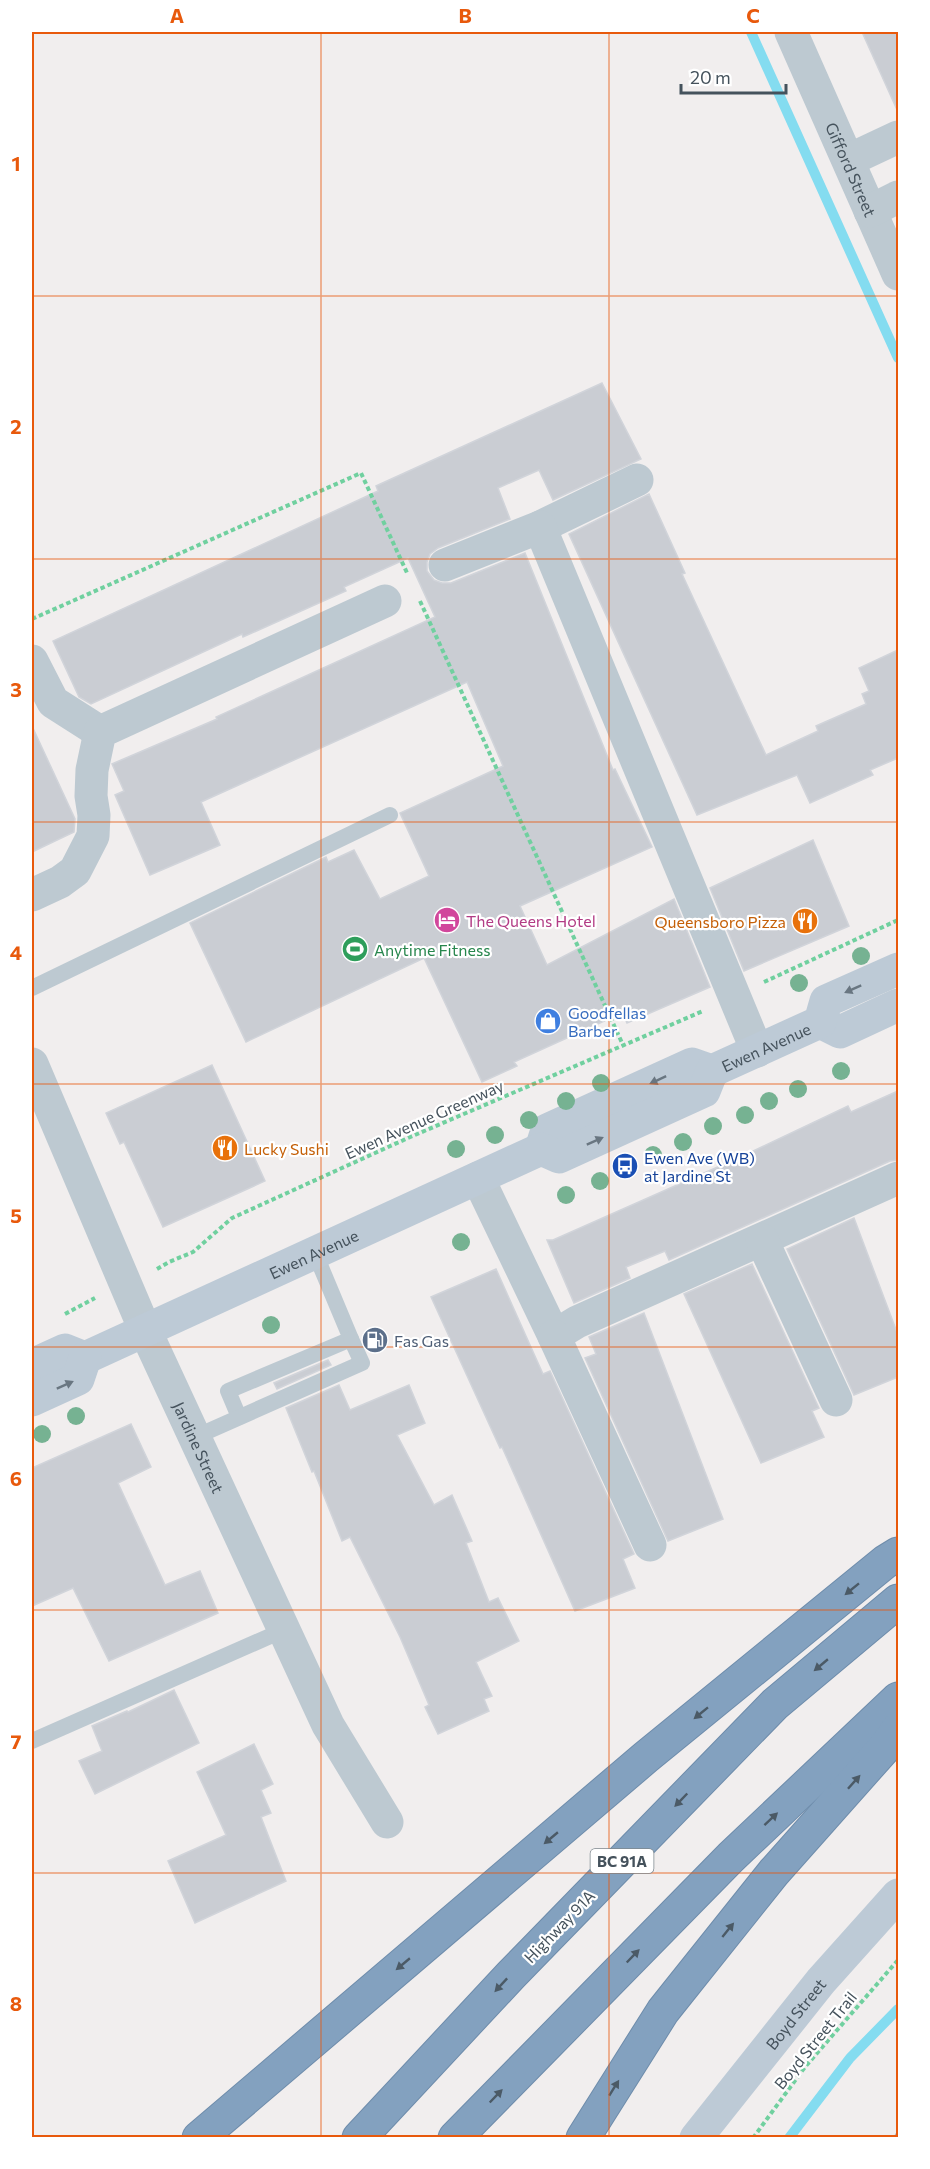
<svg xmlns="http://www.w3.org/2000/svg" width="930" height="2169" viewBox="0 0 930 2169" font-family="Commissioner,sans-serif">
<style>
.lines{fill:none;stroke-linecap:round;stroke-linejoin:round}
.stream{stroke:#84dcf0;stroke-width:10}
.building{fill:#cacdd3;stroke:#d1d4da;stroke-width:1.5}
.highway-casing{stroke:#6e8cab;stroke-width:35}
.path{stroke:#70d09f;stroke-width:4;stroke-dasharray:4.5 3;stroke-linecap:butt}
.lane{stroke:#bdc9d1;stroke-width:16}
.street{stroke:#bdc9d1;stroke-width:33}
.secondary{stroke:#bdcad6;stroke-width:33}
.highway{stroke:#83a1bf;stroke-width:33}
.rail-casing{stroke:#b0b3b9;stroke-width:7}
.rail{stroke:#fff;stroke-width:4.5;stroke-dasharray:14;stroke-linecap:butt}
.tree{fill:#76b292}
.oneway{fill:#697681}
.oneway2{fill:#4b5a66}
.grid{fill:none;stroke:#e8590c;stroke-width:1.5;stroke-opacity:0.55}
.labels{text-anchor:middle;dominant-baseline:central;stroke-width:4.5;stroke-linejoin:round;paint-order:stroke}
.shield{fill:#fff;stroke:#7d868d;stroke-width:1.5}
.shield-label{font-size:15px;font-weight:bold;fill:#45525c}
.street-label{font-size:16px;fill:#45525c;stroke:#fff}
.hotel-label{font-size:16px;fill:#b23c85;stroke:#fff;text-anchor:start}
.food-label{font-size:16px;fill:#c56008;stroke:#fff;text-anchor:end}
.leisure-label{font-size:16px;fill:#27864d;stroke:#fff;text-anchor:start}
.shop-label{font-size:16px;fill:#366cbe;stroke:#fff;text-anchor:start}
.transit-label{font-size:16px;fill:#164399;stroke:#fff;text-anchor:start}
.service-label{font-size:16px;fill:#4e5e75;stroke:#fff;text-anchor:start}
.neatline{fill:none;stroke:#e8590c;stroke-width:2}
.grid-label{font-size:20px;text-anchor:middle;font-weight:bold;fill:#e8590c}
</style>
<rect width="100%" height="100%" fill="#f1eeee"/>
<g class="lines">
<g class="stream">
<path d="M751 32 898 358"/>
<path d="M789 2138 850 2058 898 2009"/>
</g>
</g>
<g class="building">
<path d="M862 32H898V112Z"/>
<path d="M602 383 641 459 553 500 539 470 498 488 510 519 438 548 430 554 427 562V571L434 580 442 583H451L525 553 613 770 615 769 652 847 520 906 547 965 674 899 710 987 627 1023 622 1013 514 1062 517 1066 482 1082 424 958 246 1042 190 923 326 857 328 862 354 850 380 899 429 876 400 813 503 766 467 682 201 802 220 845 150 875 115 795 124 791 112 764 217 719 216 717 435 617 408 558 344 587 346 591 243 637 242 634 91 704 79 697 53 641 378 491 376 486Z"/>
<path d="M649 494 685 573 682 574 766 755 818 731 816 726 866 704 862 694 869 691 859 668 898 650V758L870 770 873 775 810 803 797 775 697 815 569 534Z"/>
<path d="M32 726 75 819 74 832 32 852Z"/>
<path d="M813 840 849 926 744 971 710 888Z"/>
<path d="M212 1065 265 1181 163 1227 124 1142 120 1144 106 1113Z"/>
<path d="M898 1091V1160L890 1161 669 1260 665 1251 626 1267 630 1278 574 1303 547 1240H553L747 1154 848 1106 851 1112Z"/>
<path d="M854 1218 898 1335V1377L854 1395 787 1249Z"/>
<path d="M752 1264 819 1408 812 1411 824 1437 761 1463 684 1294Z"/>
<path d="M496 1269 543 1374 550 1371 634 1554 623 1559 635 1588 575 1611 502 1447 500 1448 431 1297Z"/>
<path d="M644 1313 723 1519 668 1541 585 1358 596 1354 589 1337Z"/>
<path d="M328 1360 331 1365 277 1389 274 1383Z"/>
<path d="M339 1385 350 1410 409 1385 425 1423 397 1435 434 1505 452 1495 472 1541 466 1543 489 1602 498 1598 519 1641 476 1662 492 1696 484 1699 489 1711 438 1734 425 1707 429 1705 400 1637 350 1537 342 1541 314 1471 312 1472 286 1408Z"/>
<path d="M131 1424 151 1467 118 1483 165 1585 200 1571 218 1613 109 1661 73 1588 32 1606V1468Z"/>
<path d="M174 1690 199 1743 95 1794 79 1761 102 1751 92 1726 127 1711 128 1712Z"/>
<path d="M254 1744 273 1784 261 1790 271 1813 261 1817 286 1881 195 1923 168 1861 226 1835 197 1772Z"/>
</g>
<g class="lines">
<defs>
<g id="highway">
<path d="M199 2138 646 1757 885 1562 898 1554"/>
<path d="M359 2138 511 1975 775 1704 898 1601"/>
<path d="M455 2138 731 1857 898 1699"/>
<path d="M583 2138 663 2011 774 1872 886 1746 898 1729"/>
</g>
</defs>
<use href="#highway" class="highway-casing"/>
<g class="path">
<path d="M420 601 623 1045"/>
<path d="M32 619 361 473 408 575"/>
<path d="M764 982 898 920"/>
<path d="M157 1269 169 1262 193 1252 232 1218 408 1138 703 1011"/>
<path d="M65 1314 95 1298"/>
<path d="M753 2138 805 2067 898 1960"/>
</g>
<g class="lane">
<path d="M32 988 390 815"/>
<path d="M239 1417 228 1391 351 1339 315 1253"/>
<path d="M195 1437 362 1363 351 1339"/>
<path d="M32 1741 284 1630"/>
</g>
<g class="street">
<path id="s1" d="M791 32 898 274"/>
<path d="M849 160 898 137"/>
<path d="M870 211 898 197"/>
<path d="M540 527 637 480"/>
<path d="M445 565 540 527 757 1051"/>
<path d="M32 661 53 702 100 732"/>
<path d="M32 895 60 882 75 871 93 836 94 815 91 796 92 770 100 732 385 601"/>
<path id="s2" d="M32 1064 145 1330 328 1725 387 1822"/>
<path d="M478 1178 554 1336 577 1322 898 1178"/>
<path d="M762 1240 836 1400"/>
<path d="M554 1336 650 1545"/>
</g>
<g class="secondary">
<path d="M820 1022 840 1032 898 1005"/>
<path d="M541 1149 547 1130 692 1064 712 1071"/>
<path id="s3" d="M32 1365 65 1350 85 1358 541 1149 559 1157 704 1091 712 1071 820 1022 826 1001 898 969"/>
<path d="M32 1400 78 1379 85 1358"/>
<path id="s4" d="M696 2138 821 1981 898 1895"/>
</g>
<use href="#highway" class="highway"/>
<defs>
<path id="rail" d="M897 2138 898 2136"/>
</defs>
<use href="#rail" class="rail-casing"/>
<use href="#rail" class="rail"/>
</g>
<g class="tree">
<circle cx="861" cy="956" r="9"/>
<circle cx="799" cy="983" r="9"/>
<circle cx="841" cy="1071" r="9"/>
<circle cx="601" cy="1083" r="9"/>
<circle cx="798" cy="1089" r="9"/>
<circle cx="566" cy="1101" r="9"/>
<circle cx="769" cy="1101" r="9"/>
<circle cx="745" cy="1115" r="9"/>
<circle cx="529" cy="1120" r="9"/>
<circle cx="713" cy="1126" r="9"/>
<circle cx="495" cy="1135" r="9"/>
<circle cx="683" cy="1142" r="9"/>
<circle cx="456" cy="1149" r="9"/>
<circle cx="653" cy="1155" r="9"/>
<circle cx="600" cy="1181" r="9"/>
<circle cx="566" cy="1195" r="9"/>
<circle cx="461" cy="1242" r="9"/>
<circle cx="271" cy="1325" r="9"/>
<circle cx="76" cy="1416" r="9"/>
<circle cx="42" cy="1434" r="9"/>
</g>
<defs><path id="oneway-solid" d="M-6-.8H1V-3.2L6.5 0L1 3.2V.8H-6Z" transform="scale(1.5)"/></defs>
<g class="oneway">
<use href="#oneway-solid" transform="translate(853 989) rotate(156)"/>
<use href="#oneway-solid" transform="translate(658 1080) rotate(155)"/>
<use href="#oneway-solid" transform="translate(595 1141) rotate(-24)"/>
<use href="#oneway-solid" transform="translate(65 1385) rotate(-24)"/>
</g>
<g class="oneway2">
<use href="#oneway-solid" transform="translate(852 1589) rotate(141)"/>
<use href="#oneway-solid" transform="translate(821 1665) rotate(140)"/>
<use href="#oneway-solid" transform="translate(701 1713) rotate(141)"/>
<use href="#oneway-solid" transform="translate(854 1782) rotate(-48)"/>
<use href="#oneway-solid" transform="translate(681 1800) rotate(134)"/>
<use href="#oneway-solid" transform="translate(771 1819) rotate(-43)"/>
<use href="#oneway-solid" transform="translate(551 1838) rotate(140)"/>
<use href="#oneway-solid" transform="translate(728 1930) rotate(-51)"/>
<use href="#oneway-solid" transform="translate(633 1956) rotate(-46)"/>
<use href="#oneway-solid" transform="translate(403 1964) rotate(140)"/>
<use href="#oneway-solid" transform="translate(501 1985) rotate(133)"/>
<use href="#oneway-solid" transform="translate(614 2088) rotate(-58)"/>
<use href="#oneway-solid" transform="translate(496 2096) rotate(-46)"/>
</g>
<path class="grid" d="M321 32V2138M609 32V2138M32 296H898M32 559H898M32 822H898M32 1084H898M32 1347H898M32 1610H898M32 1873H898"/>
<defs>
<symbol id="hotel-disc" viewBox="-11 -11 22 22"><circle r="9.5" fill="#d1479c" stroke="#fff"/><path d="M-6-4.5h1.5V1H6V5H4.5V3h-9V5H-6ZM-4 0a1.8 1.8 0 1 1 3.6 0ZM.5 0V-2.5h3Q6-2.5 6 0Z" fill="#fff"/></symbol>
<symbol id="restaurant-disc" viewBox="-11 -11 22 22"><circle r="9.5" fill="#e8710a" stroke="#fff"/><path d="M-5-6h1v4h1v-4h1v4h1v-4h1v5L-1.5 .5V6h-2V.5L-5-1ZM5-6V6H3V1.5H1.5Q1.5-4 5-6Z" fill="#fff"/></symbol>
<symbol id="stadium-disc" viewBox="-11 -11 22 22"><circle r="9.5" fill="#2e9e5b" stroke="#fff"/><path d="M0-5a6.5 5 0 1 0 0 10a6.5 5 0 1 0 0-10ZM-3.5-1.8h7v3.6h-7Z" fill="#fff"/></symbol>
<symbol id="shop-disc" viewBox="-11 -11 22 22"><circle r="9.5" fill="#3f7fe0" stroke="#fff"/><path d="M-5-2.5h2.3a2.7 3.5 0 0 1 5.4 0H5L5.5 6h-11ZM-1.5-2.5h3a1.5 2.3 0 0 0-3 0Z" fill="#fff"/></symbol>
<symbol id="bus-disc" viewBox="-11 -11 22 22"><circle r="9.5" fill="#1a4fb4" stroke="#fff"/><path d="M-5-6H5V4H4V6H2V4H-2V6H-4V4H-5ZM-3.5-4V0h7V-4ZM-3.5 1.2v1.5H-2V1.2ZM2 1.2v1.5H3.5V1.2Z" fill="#fff"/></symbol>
<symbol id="fuel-disc" viewBox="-11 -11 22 22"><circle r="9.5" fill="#5c6f8a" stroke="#fff"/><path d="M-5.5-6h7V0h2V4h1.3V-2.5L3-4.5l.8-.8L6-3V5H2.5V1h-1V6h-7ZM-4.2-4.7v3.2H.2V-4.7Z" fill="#fff"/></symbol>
</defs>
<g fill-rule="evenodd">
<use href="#hotel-disc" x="432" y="905" width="30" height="30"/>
<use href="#restaurant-disc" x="790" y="906" width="30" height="30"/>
<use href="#stadium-disc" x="340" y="934" width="30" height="30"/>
<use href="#shop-disc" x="533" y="1006" width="30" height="30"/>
<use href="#restaurant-disc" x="210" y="1133" width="30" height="30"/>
<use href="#bus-disc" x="610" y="1151" width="30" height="30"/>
<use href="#fuel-disc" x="360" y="1325" width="30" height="30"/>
</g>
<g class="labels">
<rect class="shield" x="590.5" y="1849" width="63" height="24" rx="4.5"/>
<g class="shield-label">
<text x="622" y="1861">BC 91A</text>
</g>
<g class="street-label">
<text stroke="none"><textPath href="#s1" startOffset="150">Gifford Street</textPath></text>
<text stroke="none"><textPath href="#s3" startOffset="819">Ewen Avenue</textPath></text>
<text transform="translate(424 1119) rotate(-24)">Ewen Avenue Greenway</text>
<text stroke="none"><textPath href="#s3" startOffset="309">Ewen Avenue</textPath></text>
<text stroke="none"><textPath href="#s2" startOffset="418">Jardine Street</textPath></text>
<text transform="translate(559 1926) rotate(-46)">Highway 91A</text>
<text stroke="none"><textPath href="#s4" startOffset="159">Boyd Street</textPath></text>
<text transform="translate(815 2040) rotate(-51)">Boyd Street Trail</text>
</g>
<g class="hotel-label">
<text x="466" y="920">The Queens Hotel</text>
</g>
<g class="food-label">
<text x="786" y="921">Queensboro Pizza</text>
<text x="244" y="1148" text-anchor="start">Lucky Sushi</text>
</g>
<g class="leisure-label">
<text x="374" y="949">Anytime Fitness</text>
</g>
<g class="shop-label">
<text x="568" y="1012">Goodfellas<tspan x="568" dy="18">Barber</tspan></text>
</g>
<g class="transit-label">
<text x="644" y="1157">Ewen Ave (WB)<tspan x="644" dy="18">at Jardine St</tspan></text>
</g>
<g class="service-label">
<text x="394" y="1340">Fas Gas</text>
</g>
</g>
<rect width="930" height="2169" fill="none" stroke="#ffffff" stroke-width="66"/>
<path d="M681 84v9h105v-9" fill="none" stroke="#45525c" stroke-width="3"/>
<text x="690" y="84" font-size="18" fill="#45525c" stroke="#ffffff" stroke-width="4.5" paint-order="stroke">20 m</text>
<rect x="33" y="33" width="864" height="2103" class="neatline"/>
<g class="grid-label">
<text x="177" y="23">A</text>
<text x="465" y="23">B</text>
<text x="753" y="23">C</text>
<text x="16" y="171">1</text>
<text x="16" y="434">2</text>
<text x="16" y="697">3</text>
<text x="16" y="960">4</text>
<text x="16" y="1223">5</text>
<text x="16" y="1486">6</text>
<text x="16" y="1749">7</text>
<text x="16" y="2011">8</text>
</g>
</svg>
